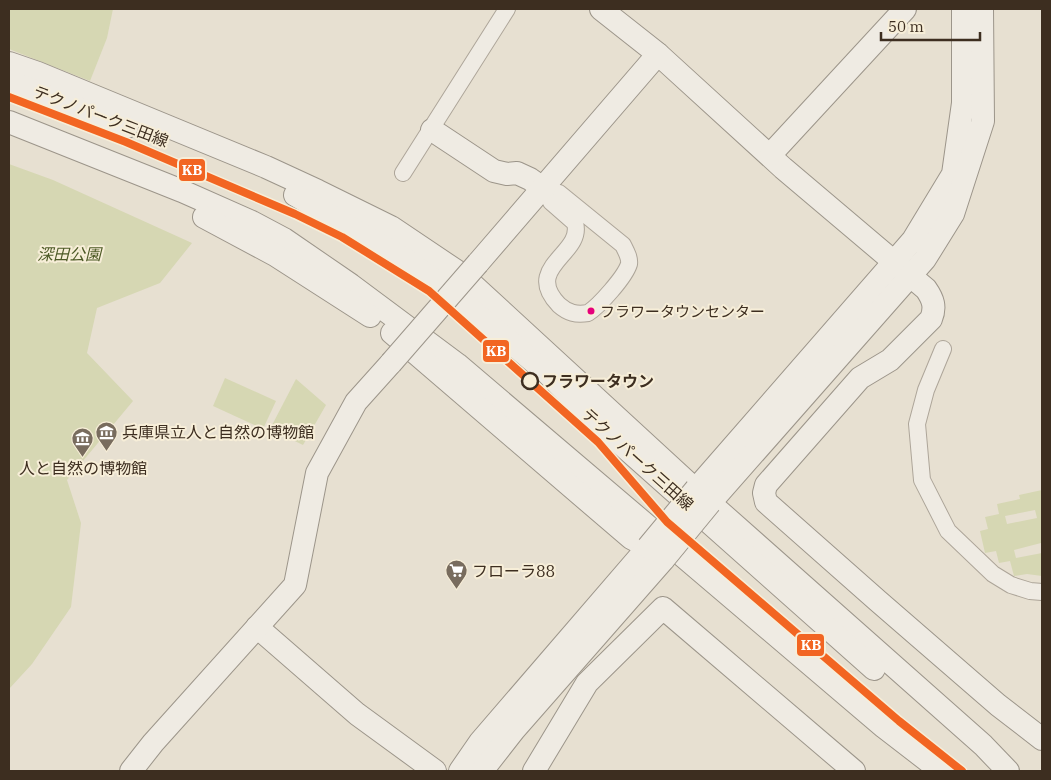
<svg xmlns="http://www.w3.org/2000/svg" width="1051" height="780" viewBox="0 0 1051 780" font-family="'IBM Plex Serif','Noto Sans JP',serif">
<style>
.green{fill:#d6d7b3;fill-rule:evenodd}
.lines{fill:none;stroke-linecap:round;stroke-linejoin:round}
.street-casing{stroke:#ada599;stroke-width:18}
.secondary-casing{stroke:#9c958a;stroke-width:24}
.street{stroke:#efebe3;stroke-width:16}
.secondary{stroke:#efebe3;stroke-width:22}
.secondary-bridge-casing{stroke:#9c958a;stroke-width:24;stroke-linecap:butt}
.secondary-bridge{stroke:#efebe3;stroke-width:22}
.rail-1-casing{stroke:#f7eed8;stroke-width:11}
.rail-1{stroke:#f26522;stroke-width:8}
.bus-dot{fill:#e5007d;stroke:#f7eed8;stroke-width:2}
.stop-dot{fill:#f7eed8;stroke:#3d2e20;stroke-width:2.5}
.labels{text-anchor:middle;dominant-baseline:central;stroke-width:4;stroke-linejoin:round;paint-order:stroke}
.bus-label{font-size:15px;fill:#3d2e20;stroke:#f7eed8;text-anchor:start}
.street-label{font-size:16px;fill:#3d2e20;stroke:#f7eed8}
.park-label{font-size:16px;font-style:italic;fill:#4d5a26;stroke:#f7eed8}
.stop-label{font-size:16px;font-weight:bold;fill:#3d2e20;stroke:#f7eed8;text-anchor:start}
.poi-label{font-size:16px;fill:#3d2e20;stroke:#f7eed8;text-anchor:start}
.line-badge{stroke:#f7eed8;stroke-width:2}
.badge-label{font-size:14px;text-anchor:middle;font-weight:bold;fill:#fff}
</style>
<rect width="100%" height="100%" fill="#e7e0d1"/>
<g class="green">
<path d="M9 9H113L107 38 90 81 9 49Z"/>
<path d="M9 164 53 180 192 243 160 283 97 308 87 353 133 401 67 480 81 523 71 607 32 664 9 689Z"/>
<path d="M225 378 276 401 263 429 213 406Z"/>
<path d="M296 379 326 405 303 445 270 429Z"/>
<path d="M1042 490V546L1041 543 1014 550 1016 558 1042 553V576L1027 574 1014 576 1010 561 999 563 996 551 985 553 980 531 988 529 985 517 999 514 997 504 1020 499 1019 495ZM1035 510 1037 518 1007 524 1005 516Z"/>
</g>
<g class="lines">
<defs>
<g id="street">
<path d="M403 173 507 9"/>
<path d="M544 189 559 193 623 245C626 251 630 258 629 264 625 277 599 306 588 313 576 315 568 313 559 305 522 267 584 254 575 223L551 202Z"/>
<path d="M943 349 926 390 917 424 922 480 948 531 993 574 1011 585 1030 591 1042 592"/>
</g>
<g id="secondary">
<path d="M601 9 658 54 783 168 926 289C933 299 936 307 931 319L890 360 860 378 766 485 764 493 766 502 878 601 998 705 1042 739"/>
<path d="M9 63 38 73 266 167 318 191 391 227 461 274 710 503 983 745 1008 771"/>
<path d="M9 81 127 127"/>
<path d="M9 122 182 191 252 222 284 239 351 285 457 364 884 727 941 771"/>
<path d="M432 130 494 171 507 174 517 173 530 179 544 189"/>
<path d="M771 154 905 9"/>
<path d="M295 195 405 259 453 294 547 373 595 421 874 669"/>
<path d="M204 217 275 255 370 316"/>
<path d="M478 263 658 54"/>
<path d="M392 333 631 538 648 547 663 558"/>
<path d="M696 489 913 240 953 174 963 103V9"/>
<path d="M710 503 925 259 953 214 983 121 982 9"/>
<path d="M257 627 357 714 435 771"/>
<path d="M131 771 153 743 295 585 317 473 356 402 391 363"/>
<path d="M460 771 480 742 648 547"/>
<path d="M482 771 514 730 664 559"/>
<path d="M534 771 587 683 663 608 854 771"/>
</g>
</defs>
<use href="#street" class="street-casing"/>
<use href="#secondary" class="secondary-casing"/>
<use href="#street" class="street"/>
<use href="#secondary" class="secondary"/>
<defs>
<g id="secondary-bridge">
<path d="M391 363 478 263"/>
<path d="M648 547 696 489"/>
<path d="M664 559 710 503"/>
</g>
</defs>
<use href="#secondary-bridge" class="secondary-bridge-casing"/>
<use href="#secondary-bridge" class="secondary-bridge"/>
<defs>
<path id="rail-1" d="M9 97 126 142 295 214 342 237 429 291 598 442 667 522 899 721 962 771"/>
</defs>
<use href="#rail-1" class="rail-1-casing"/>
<use href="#rail-1" class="rail-1"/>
</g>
<defs>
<symbol id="museum-pin" viewBox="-11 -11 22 30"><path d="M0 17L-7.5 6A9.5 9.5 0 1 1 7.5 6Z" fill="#786c5e" stroke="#f7eed8"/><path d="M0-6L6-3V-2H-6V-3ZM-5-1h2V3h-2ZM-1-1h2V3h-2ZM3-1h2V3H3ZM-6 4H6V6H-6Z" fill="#fff"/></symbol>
<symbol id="supermarket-pin" viewBox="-11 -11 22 30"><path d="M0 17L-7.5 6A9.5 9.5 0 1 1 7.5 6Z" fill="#786c5e" stroke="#f7eed8"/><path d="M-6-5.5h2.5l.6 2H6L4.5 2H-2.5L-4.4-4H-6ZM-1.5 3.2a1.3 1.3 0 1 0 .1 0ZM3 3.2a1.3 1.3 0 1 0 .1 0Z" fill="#fff"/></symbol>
</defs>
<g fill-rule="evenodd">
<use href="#museum-pin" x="94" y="420" width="25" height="34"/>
<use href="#museum-pin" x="70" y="426" width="25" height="34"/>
<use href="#supermarket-pin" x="444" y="558" width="25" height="34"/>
</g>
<circle class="bus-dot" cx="591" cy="311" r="4.5"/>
<circle class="stop-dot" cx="530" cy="381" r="8"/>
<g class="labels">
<g class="bus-label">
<text x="600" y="311">フラワータウンセンター</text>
</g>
<g class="street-label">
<text transform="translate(101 116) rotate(21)">テクノパーク三田線</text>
<text transform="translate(638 459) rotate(42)">テクノパーク三田線</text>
</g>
<g class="park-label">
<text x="69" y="254">深田公園</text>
</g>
<g class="stop-label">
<text x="542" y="381">フラワータウン</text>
</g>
<g class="poi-label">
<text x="122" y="432">兵庫県立人と自然の博物館</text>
<text x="83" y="468" text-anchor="middle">人と自然の博物館</text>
<text x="472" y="571">フローラ88</text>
</g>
</g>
<g class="line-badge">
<rect x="178" y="158" width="28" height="24" rx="5" fill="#f26522"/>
<rect x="482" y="339" width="28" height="24" rx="5" fill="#f26522"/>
<rect x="796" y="633" width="29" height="24" rx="5" fill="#f26522"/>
</g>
<g class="badge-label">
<text x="192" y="175">KB</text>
<text x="496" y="356">KB</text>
<text x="811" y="650">KB</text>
</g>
<rect width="1051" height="780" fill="none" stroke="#3d2e20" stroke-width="20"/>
<path d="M881 32v8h99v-8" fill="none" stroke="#3d2e20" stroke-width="2.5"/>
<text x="888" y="32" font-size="15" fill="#3d2e20" stroke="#f7eed8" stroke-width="4" paint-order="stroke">50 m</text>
</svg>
